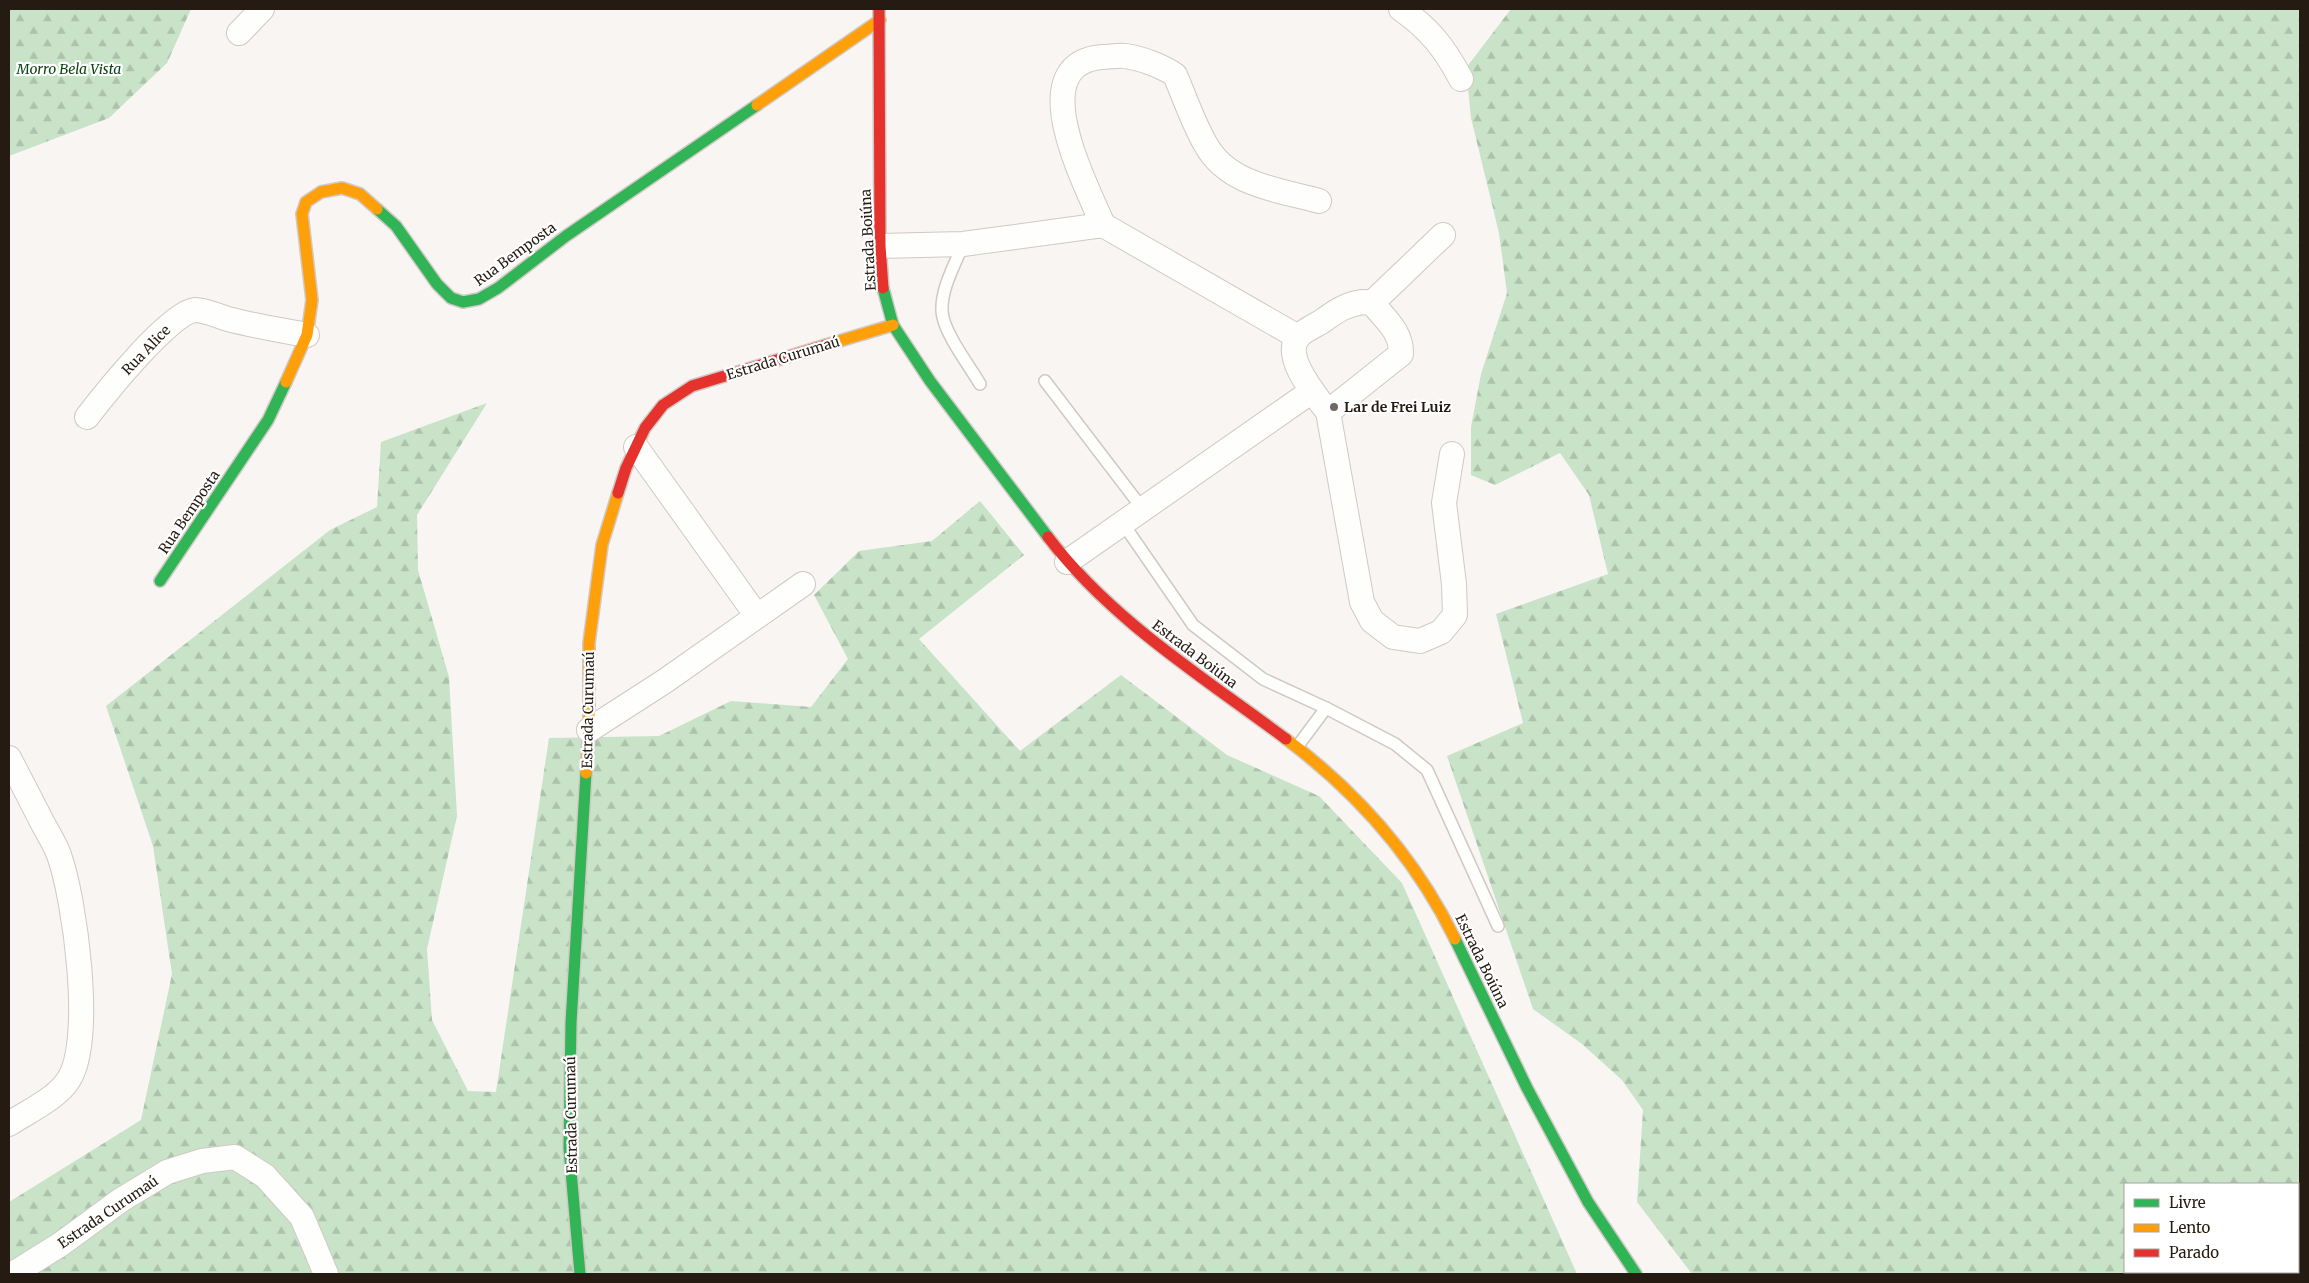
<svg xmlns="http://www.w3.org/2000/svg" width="2309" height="1283" viewBox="0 0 2309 1283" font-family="Merriweather,serif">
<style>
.forest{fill:url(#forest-firs);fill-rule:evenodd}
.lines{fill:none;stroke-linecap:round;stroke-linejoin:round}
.lane-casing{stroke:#d0c9c4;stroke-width:14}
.street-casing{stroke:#d0c9c4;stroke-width:26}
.fast-casing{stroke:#d0c9c4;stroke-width:14}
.slow-casing{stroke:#d0c9c4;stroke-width:14}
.jam-casing{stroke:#d0c9c4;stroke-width:14}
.lane{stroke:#fefefd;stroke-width:11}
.street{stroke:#fefefd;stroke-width:24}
.fast{stroke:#30b455;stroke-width:11}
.slow{stroke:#ff9f0a;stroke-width:11}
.jam{stroke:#e5322d;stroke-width:11}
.poi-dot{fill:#6f6761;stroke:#fff;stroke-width:2}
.labels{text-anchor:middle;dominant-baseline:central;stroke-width:4.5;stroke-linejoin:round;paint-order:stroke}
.park-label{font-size:14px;font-style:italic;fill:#0c4418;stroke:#fff}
.street-label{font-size:14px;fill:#251b12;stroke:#fff}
.poi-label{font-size:14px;font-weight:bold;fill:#251b12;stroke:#fff;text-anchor:start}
</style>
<defs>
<pattern id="forest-firs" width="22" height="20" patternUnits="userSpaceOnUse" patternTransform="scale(1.25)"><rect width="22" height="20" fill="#c8e3c8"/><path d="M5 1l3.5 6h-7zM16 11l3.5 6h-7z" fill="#acc2ab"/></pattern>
</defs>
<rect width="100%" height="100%" fill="#f8f5f3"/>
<g class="forest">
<path d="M9 9H191L167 63 109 118 9 156Z"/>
<path d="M1511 9H2300V1274H1692L1637 1202 1643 1110 1622 1080 1582 1044 1533 1009 1447 756 1523 723 1496 614 1608 574 1589 495 1560 453 1495 485 1471 475V427L1481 374 1507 293 1499 233 1471 118 1466 68ZM2125 1184H2298V1272H2125Z"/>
<path d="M487 403 417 515 418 570 449 677 457 816 427 949 432 1020 468 1091 496 1092 549 738 659 736 731 701 811 707 848 659 814 595 859 551 932 541 980 501 1024 555 919 639 1020 751 1121 675 1227 755 1319 796 1402 883 1577 1274H9V1202L141 1120 172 974 153 846 106 706 330 530 377 507 381 442Z"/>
</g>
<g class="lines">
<defs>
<g id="lane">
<path d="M963 244C955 265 941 288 942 311 943 332 969 365 980 384"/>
<path d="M1045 381 1142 508"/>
<path d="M1122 522 1193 625 1263 679 1326 708 1395 744 1427 770 1498 926"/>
<path d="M1297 747 1326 708"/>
</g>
<g id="street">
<path d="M1401 9C1430 29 1445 49 1461 79"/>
<path d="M239 33 262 9"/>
<path d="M1103 225C1087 186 1021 64 1102 57 1110 57 1118 55 1125 56 1141 58 1162 66 1175 75 1185 98 1193 123 1206 145 1228 185 1279 190 1319 201"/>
<path d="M880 246 963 244 1103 225 1298 337"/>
<path d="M1363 302 1372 303C1385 319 1402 332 1401 354L1328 412C1316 396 1282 357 1298 337 1303 331 1314 326 1321 322 1335 312 1346 304 1363 302Z"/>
<path d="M1372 303 1443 235"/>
<path d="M1328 412 1362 602 1372 621 1393 637 1420 641 1441 632 1455 615 1454 584 1444 503 1452 454"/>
<path d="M87 417C104 395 170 312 195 310 206 310 217 316 228 319 254 326 281 330 307 335"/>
<path d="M636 447 757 616"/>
<path d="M1067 562 1312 391"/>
<path d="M589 730 665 681 803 584"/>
<path d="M9 758C20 779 31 800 42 822 48 833 55 844 59 855 75 900 94 1039 69 1079 58 1098 27 1112 9 1124"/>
<path d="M13 1274 61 1244 121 1200 167 1172 202 1161 235 1157 265 1176 302 1217 326 1274"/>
</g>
<g id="fast">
<path d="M377 209 396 226 437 284 451 298 463 302 479 299 498 288 566 236 757 105"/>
<path d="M883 288 893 325 930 381 1048 537"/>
<path d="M160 581 268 420 286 382"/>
<path d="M1455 939 1527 1088 1588 1202 1636 1274"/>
<path d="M580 1274 569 1148 571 1023 586 773"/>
</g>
<g id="slow">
<path d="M757 105 880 20"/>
<path d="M826 345 893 325"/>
<path d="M286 382 307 335 312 300 302 214 306 202 321 192 342 188 360 194 377 209"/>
<path d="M1286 739C1357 792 1416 859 1455 939"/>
<path d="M586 773 589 730V643L602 545 618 493"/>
</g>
<g id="jam">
<path d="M879 9 880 246 883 288"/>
<path d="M618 493 626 468 645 428 663 405 692 386 826 345"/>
<path d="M1048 537C1111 620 1203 677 1286 739"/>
</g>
</defs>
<use href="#lane" class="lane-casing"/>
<use href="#street" class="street-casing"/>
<use href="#fast" class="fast-casing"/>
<use href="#slow" class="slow-casing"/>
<use href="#jam" class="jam-casing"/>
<use href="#lane" class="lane"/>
<use href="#street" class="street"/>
<use href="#fast" class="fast"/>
<use href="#slow" class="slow"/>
<use href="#jam" class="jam"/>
</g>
<circle class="poi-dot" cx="1334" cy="407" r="5"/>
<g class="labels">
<g class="park-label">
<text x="69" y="69">Morro Bela Vista</text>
</g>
<g class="street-label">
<text transform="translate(868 240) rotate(-93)">Estrada Boiúna</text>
<text transform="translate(515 254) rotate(-36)">Rua Bemposta</text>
<text transform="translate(146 350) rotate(-46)">Rua Alice</text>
<text transform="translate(783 358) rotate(-17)">Estrada Curumaú</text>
<text transform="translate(189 512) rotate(-56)">Rua Bemposta</text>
<text transform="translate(1195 654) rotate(37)">Estrada Boiúna</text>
<text transform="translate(588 710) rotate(-89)">Estrada Curumaú</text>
<text transform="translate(1482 961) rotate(64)">Estrada Boiúna</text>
<text transform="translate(571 1115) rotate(-91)">Estrada Curumaú</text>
<text transform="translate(108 1212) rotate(-34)">Estrada Curumaú</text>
</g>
<g class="poi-label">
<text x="1344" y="407">Lar de Frei Luiz</text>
</g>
</g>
<rect width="2309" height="1283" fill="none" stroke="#251b12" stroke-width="20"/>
<rect x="2124" y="1183" width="175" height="90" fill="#ffffff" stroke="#a8a4a0"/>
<rect x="2134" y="1199" width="25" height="8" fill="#30b455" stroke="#a8a4a0"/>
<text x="2169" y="1208" font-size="15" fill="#251b12">Livre</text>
<rect x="2134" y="1224" width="25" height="8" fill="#ff9f0a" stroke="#a8a4a0"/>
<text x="2169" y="1233" font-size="15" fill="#251b12">Lento</text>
<rect x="2134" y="1249" width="25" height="8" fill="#e5322d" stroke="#a8a4a0"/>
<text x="2169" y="1258" font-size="15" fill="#251b12">Parado</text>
</svg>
